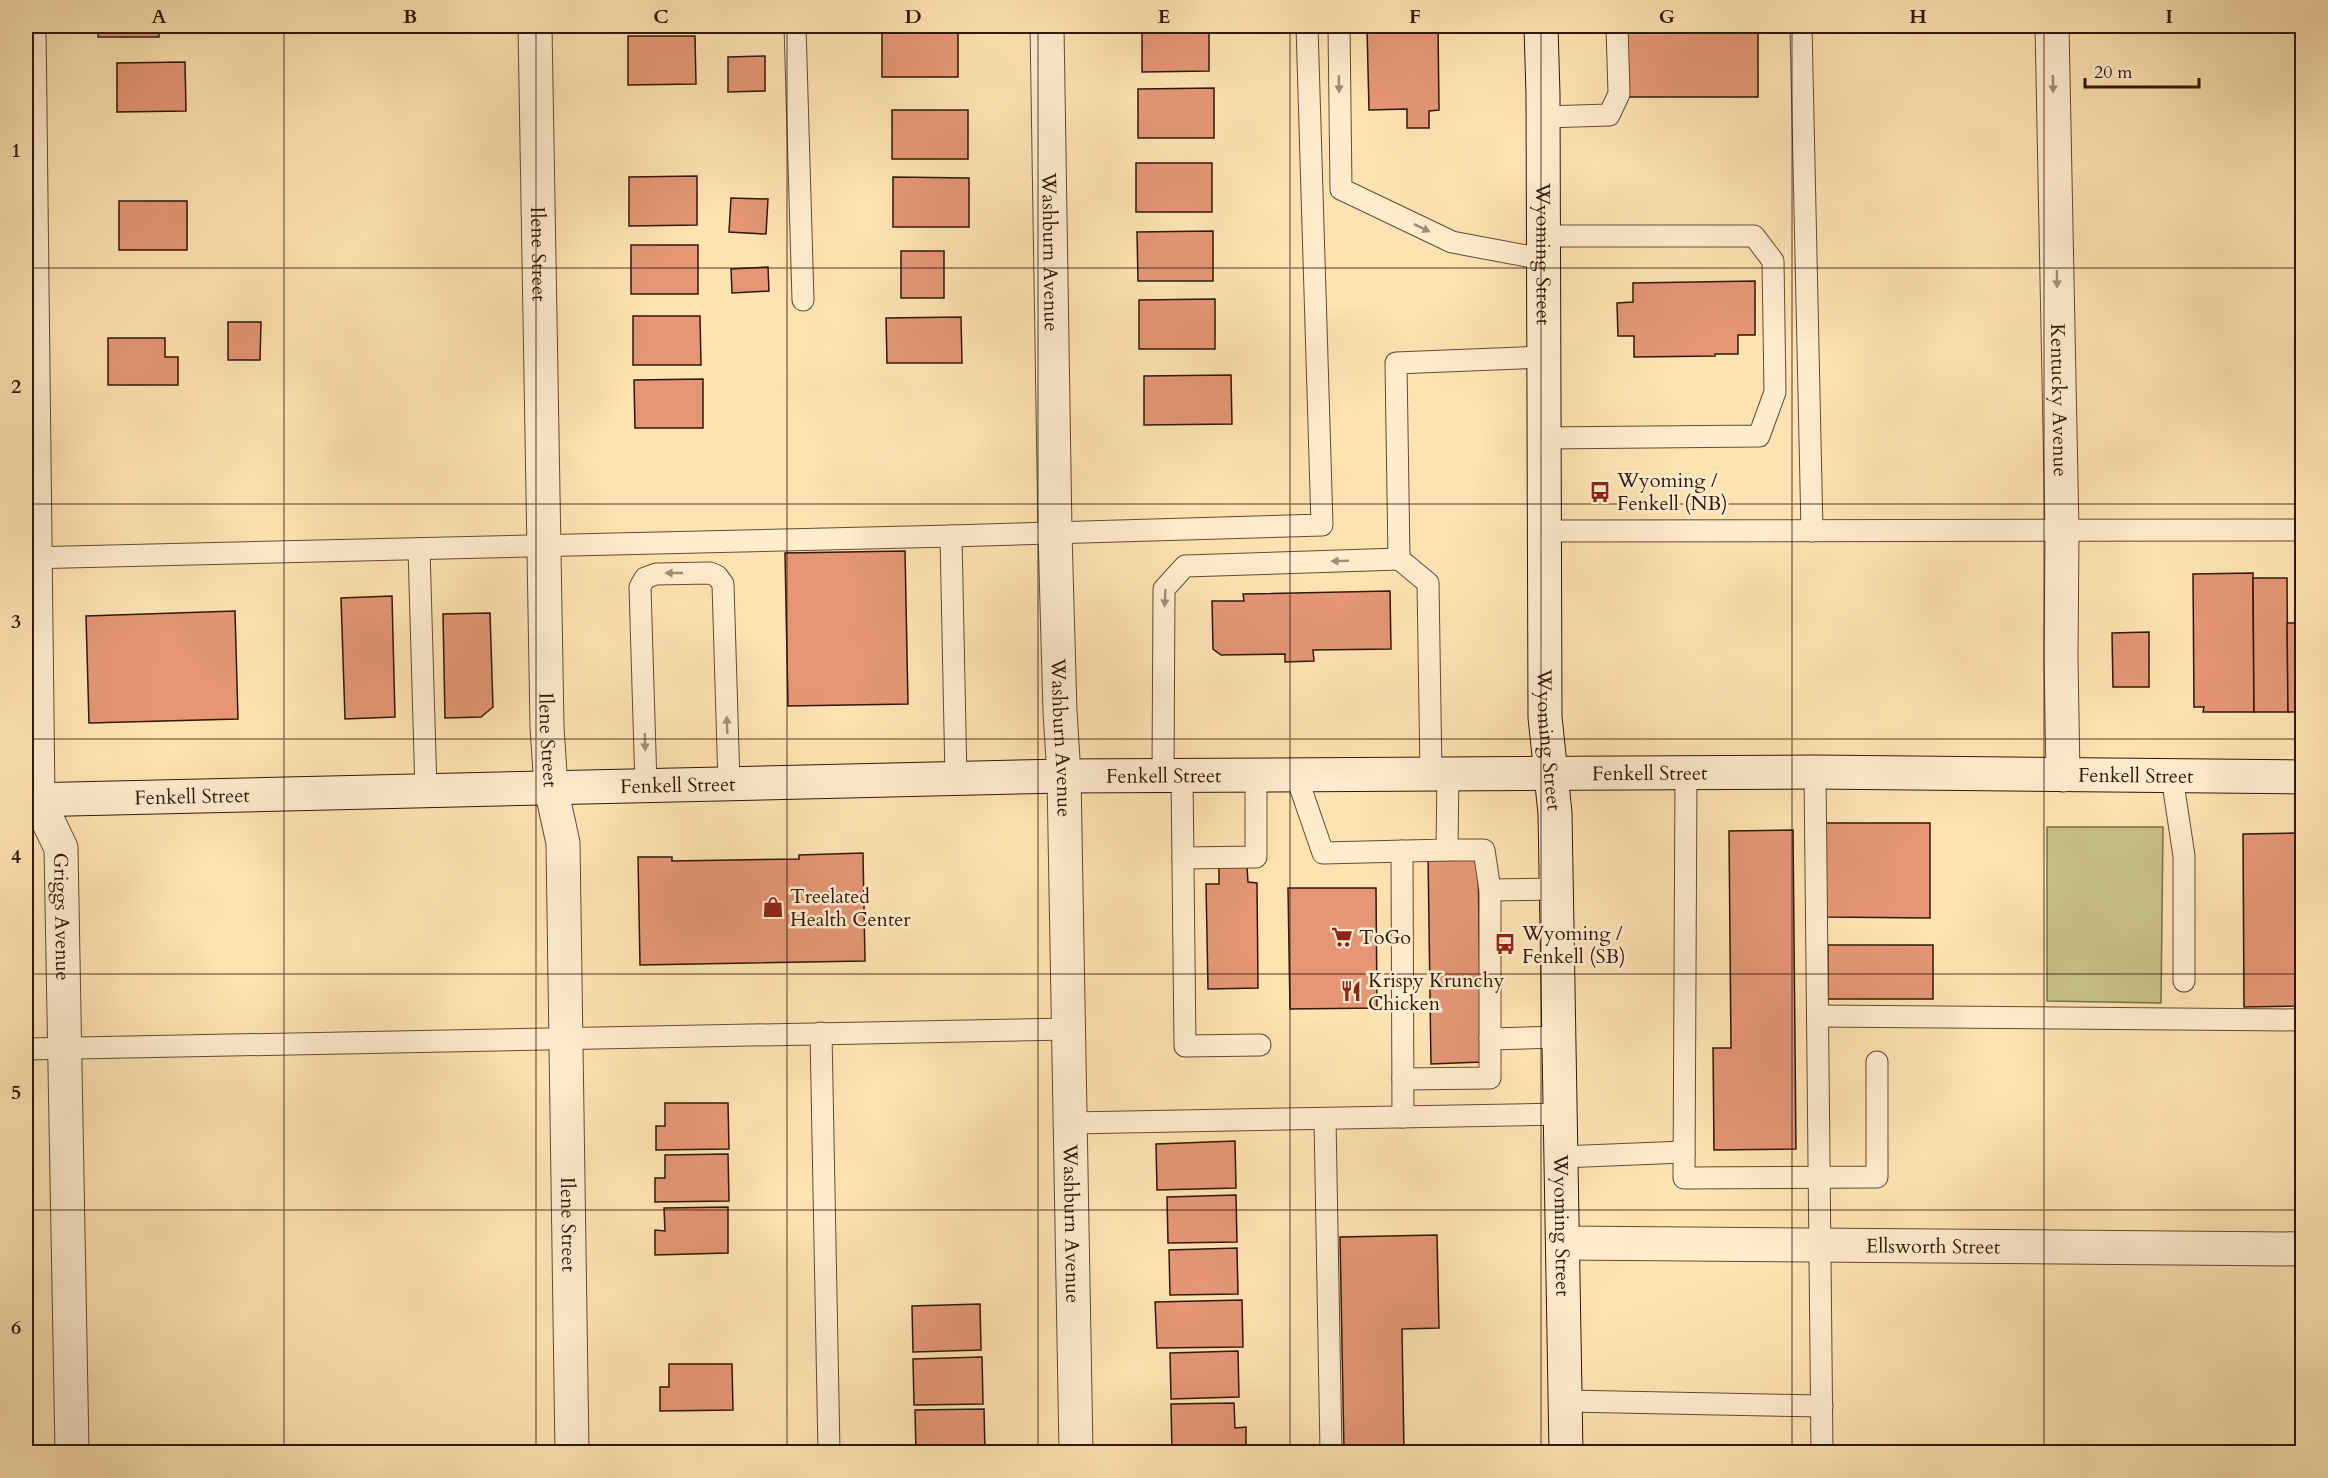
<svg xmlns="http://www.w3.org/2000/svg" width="2328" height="1478" viewBox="0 0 2328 1478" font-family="Cardo,serif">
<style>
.green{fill:#c6c188;stroke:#7c6c48;stroke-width:1.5}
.building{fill:#e49676;stroke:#311807;stroke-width:1.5}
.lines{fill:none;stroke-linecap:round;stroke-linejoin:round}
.lane-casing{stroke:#644a32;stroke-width:23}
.street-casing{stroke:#644a32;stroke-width:35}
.secondary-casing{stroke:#311807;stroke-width:35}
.lane{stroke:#feeccd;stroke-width:21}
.street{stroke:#feeccd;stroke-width:33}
.secondary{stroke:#feeccd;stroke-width:33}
.oneway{fill:#a28d74}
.grid{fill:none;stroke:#311807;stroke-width:1.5;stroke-opacity:0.55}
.labels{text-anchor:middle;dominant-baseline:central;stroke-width:5;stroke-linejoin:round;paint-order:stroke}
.street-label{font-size:20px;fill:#311807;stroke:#feeccd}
.poi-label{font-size:20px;fill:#311807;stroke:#feeccd;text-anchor:start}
.neatline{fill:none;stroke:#311807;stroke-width:2}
.grid-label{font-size:20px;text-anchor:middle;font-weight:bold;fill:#311807}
</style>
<rect width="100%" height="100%" fill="#fee2b2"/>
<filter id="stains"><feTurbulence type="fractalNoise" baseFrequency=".00333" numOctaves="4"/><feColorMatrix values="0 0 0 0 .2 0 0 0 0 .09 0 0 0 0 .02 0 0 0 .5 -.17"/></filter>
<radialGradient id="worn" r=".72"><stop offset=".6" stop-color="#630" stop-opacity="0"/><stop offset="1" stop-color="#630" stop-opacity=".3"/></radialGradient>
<path class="green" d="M2047 827H2163L2161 1003 2047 1001Z"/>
<g class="building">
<rect x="98" y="26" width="61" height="11"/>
<path d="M1142 26H1209V71L1142 72Z"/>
<path d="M1438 26 1439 110 1429 111V128H1407V109L1369 110 1367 28Z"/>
<rect x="1623" y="26" width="135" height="71"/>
<path d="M958 27V77H882V28Z"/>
<path d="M628 36H695L696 84 628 85Z"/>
<path d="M765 56V91L728 92V57Z"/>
<path d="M185 62 186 111 117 112V63Z"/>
<path d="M1214 88V138H1138V89Z"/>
<rect x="892" y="110" width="76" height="49"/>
<rect x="1136" y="163" width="76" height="49"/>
<path d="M697 176V225L629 226V177Z"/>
<path d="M893 177 969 178V227H893Z"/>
<path d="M731 198 768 199 766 234 729 232Z"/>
<rect x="119" y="201" width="68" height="49"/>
<path d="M1213 231V281H1138L1137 232Z"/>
<rect x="631" y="245" width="67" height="49"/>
<rect x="901" y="251" width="43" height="47"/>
<path d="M768 267 769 291 732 293 731 269Z"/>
<path d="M1755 281V335H1738V354H1715V356L1634 357V336H1618L1617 303 1633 302V283Z"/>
<path d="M1215 299V349H1139V300Z"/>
<path d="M633 316H700L701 365H633Z"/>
<path d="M961 317 962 363H887L886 318Z"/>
<path d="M228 322H261L260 360H228Z"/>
<path d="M108 338H165V357H178V385H108Z"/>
<path d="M1231 375 1232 424 1144 425V376Z"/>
<path d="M703 379V428H635L634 380Z"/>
<path d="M905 551 908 704 788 706 785 553Z"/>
<path d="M2253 573 2254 712H2203L2204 707H2194L2193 574Z"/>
<path d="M2253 578H2287L2288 712H2254Z"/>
<path d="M1390 591 1391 649 1313 650 1314 661 1285 662V654L1221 655 1213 649 1212 601H1244L1243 594Z"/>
<path d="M392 596 395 717 345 719 341 598Z"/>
<path d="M235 611 238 719 89 723 86 616Z"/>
<path d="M490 613 493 707 481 717 445 718 443 614Z"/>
<path d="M2287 623H2302V712H2288Z"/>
<path d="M2149 632V687H2113L2112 633Z"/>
<path d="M1825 823H1930V918L1825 917Z"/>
<path d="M1793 830 1796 1149 1714 1150 1713 1048H1731L1729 831Z"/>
<path d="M2295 833 2299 1006 2244 1007 2243 834Z"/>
<path d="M863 853 865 961 640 965 638 857H672V861L799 859V855Z"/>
<path d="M1428 854H1478L1481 1062 1431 1064Z"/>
<path d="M1219 867H1247L1248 882 1257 883 1258 988 1208 989 1206 884H1219Z"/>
<path d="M1288 888H1376L1377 1008 1290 1009Z"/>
<rect x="1828" y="945" width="105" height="54"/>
<path d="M665 1103H728L729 1149 656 1150V1126H665Z"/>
<path d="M1235 1141 1236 1188 1157 1190 1156 1144Z"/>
<path d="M728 1154 729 1201 655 1202V1178H665V1155Z"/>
<path d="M1236 1195 1237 1242 1168 1243 1167 1197Z"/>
<path d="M728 1207V1253L655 1255V1230L665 1231 664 1208Z"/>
<path d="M1437 1235 1439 1328 1402 1329 1404 1452H1344L1340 1237Z"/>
<path d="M1237 1248 1238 1294 1170 1295 1169 1250Z"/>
<path d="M1242 1300 1243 1347 1157 1348 1155 1302Z"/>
<path d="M980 1304 981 1350 913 1352 912 1306Z"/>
<path d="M1238 1351 1239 1397 1171 1399 1170 1353Z"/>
<path d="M982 1357 983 1404 914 1405 913 1359Z"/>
<path d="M669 1364H732L733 1410 660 1411V1387H669Z"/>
<path d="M1234 1403 1235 1428 1246 1427V1450L1172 1452 1171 1404Z"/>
<path d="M984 1409 985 1452H916L915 1410Z"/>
</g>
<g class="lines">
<defs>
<g id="lane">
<path d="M795 26 803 300"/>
<path d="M1339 26 1341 189 1452 242 1543 259"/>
<path d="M1801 26 1812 531"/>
<path d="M1543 117 1609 115 1619 94 1617 26"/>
<path d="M1543 236H1754L1773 261 1775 392 1759 436 1544 438"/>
<path d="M1544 531 2302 530"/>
<path d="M951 536 956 779"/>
<path d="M419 549 426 791"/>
<path d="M26 558 951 536 1322 525 1307 26"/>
<path d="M1399 559 1396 363 1543 357"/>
<path d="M1815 772 1822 1452"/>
<path d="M1686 773 1684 1178 1877 1177V1062"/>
<path d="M1296 775 1323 853 1447 850 1448 773"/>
<path d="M1163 776 1164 589 1185 566 1399 559 1428 583 1431 774"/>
<path d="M1182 776 1185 1046 1260 1045"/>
<path d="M2172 777 2184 856V981"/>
<path d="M646 786 640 587 645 578 656 574 710 573 717 576 723 584 729 784"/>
<path d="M1402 851 1403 1117"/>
<path d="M1183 858 1256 857V775"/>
<path d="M1490 890 1557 889"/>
<path d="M1818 1016 2302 1020"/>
<path d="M821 1033 829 1452"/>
<path d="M1490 1039 1559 1037"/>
<path d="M26 1049 1069 1029"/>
<path d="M1403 1079 1490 1078V890L1484 850H1447"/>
<path d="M1325 1119 1331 1452"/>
<path d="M1071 1123 1561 1114"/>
<path d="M1561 1157 1684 1152"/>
<path d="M1566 1401 1822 1406"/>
</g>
<g id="street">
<path id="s1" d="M29 26 38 800 61 848 72 1452"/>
<path id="s2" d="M535 26 547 727 551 788 563 843 572 1452"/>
<path id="s3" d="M1047 26 1055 533 1060 712 1064 776 1076 1452"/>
<path id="s4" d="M2052 26 2062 531 2061 658 2063 775"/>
<path id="s5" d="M1563 1243 2302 1249"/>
</g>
<g id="secondary">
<path id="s6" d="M1541 26 1543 95 1545 717 1555 813 1566 1452"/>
<path id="s7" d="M26 800 1064 776 1815 772 2302 777"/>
</g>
</defs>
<use href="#lane" class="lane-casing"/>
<use href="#street" class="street-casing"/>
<use href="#secondary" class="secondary-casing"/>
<use href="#lane" class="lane"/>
<use href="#street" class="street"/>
<use href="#secondary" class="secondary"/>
</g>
<defs><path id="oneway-solid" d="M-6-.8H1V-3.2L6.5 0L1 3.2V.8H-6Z" transform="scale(1.5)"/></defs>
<g class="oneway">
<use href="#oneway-solid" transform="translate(1339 84) rotate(89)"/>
<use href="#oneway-solid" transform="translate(2053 84) rotate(89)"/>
<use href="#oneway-solid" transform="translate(1422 228) rotate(26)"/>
<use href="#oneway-solid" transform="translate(2057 279) rotate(89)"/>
<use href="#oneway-solid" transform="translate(1340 561) rotate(178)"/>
<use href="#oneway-solid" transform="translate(674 573) rotate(180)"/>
<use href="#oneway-solid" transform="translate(1165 598) rotate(93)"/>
<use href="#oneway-solid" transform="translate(727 725) rotate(-92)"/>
<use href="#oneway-solid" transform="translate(645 742) rotate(89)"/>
</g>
<path class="grid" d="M284 26V1452M536 26V1452M787 26V1452M1038 26V1452M1290 26V1452M1541 26V1452M1792 26V1452M2044 26V1452M26 268H2302M26 504H2302M26 739H2302M26 974H2302M26 1210H2302"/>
<defs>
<symbol id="bus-bare" viewBox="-9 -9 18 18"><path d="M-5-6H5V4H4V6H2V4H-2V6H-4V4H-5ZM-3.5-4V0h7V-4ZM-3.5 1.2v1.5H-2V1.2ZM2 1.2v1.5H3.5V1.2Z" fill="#8f2418" stroke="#feeccd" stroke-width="2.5" paint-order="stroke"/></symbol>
<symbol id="shop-bare" viewBox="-9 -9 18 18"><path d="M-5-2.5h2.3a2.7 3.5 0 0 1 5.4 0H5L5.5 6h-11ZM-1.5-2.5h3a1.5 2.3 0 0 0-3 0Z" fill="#8f2418" stroke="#feeccd" stroke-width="2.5" paint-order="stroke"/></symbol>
<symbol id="supermarket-bare" viewBox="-9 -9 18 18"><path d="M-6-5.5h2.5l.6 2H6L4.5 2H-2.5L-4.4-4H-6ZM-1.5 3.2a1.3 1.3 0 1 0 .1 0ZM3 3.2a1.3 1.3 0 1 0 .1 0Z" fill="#8f2418" stroke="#feeccd" stroke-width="2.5" paint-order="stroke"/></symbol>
<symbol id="restaurant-bare" viewBox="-9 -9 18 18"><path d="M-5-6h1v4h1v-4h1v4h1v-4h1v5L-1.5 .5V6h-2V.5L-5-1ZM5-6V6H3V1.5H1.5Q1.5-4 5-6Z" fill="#8f2418" stroke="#feeccd" stroke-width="2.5" paint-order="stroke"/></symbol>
</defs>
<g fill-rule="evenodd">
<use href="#bus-bare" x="1585" y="477" width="30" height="30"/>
<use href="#shop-bare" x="758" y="892" width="30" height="30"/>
<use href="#supermarket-bare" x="1327" y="922" width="30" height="30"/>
<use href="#bus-bare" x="1490" y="929" width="30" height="30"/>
<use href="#restaurant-bare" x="1336" y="976" width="30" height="30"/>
</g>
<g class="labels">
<g class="street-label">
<text stroke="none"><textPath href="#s3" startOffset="226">Washburn Avenue</textPath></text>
<text stroke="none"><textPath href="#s6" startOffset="228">Wyoming Street</textPath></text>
<text stroke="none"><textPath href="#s2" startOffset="228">Ilene Street</textPath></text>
<text stroke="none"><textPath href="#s4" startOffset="374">Kentucky Avenue</textPath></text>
<text stroke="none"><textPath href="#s3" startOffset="712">Washburn Avenue</textPath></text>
<text stroke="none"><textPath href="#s6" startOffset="714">Wyoming Street</textPath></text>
<text stroke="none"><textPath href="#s2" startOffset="714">Ilene Street</textPath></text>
<text stroke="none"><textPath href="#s7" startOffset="1624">Fenkell Street</textPath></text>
<text stroke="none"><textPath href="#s7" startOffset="1138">Fenkell Street</textPath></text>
<text stroke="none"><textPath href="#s7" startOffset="2110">Fenkell Street</textPath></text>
<text stroke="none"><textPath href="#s7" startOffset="652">Fenkell Street</textPath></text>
<text stroke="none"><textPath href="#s7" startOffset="166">Fenkell Street</textPath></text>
<text stroke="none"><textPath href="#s1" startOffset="896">Griggs Avenue</textPath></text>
<text stroke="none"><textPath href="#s2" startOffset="1200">Ilene Street</textPath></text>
<text stroke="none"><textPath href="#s3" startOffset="1198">Washburn Avenue</textPath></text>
<text stroke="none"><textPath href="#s6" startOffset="1200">Wyoming Street</textPath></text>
<text stroke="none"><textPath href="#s5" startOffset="370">Ellsworth Street</textPath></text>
</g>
<g class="poi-label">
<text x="1617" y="480">Wyoming /<tspan x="1617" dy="23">Fenkell (NB)</tspan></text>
<text x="790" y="896">Treelated<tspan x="790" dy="23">Health Center</tspan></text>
<text x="1522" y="933">Wyoming /<tspan x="1522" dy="23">Fenkell (SB)</tspan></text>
<text x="1359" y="937">ToGo</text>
<text x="1368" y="980">Krispy Krunchy<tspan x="1368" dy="23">Chicken</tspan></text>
</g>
</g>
<rect width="2328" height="1478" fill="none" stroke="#fee2b2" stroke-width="66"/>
<path d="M2085 78v9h114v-9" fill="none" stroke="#311807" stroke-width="3"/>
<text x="2094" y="78" font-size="18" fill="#311807" stroke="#feeccd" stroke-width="4.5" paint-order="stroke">20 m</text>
<rect x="33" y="33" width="2262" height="1412" class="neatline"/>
<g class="grid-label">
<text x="159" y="23">A</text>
<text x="410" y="23">B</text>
<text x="661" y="23">C</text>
<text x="913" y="23">D</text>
<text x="1164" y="23">E</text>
<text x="1415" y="23">F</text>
<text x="1667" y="23">G</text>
<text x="1918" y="23">H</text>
<text x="2169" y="23">I</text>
<text x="16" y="157">1</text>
<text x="16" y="393">2</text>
<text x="16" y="628">3</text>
<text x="16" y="863">4</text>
<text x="16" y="1099">5</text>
<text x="16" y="1334">6</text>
</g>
<rect width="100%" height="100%" filter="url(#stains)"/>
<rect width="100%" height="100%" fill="url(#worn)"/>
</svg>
